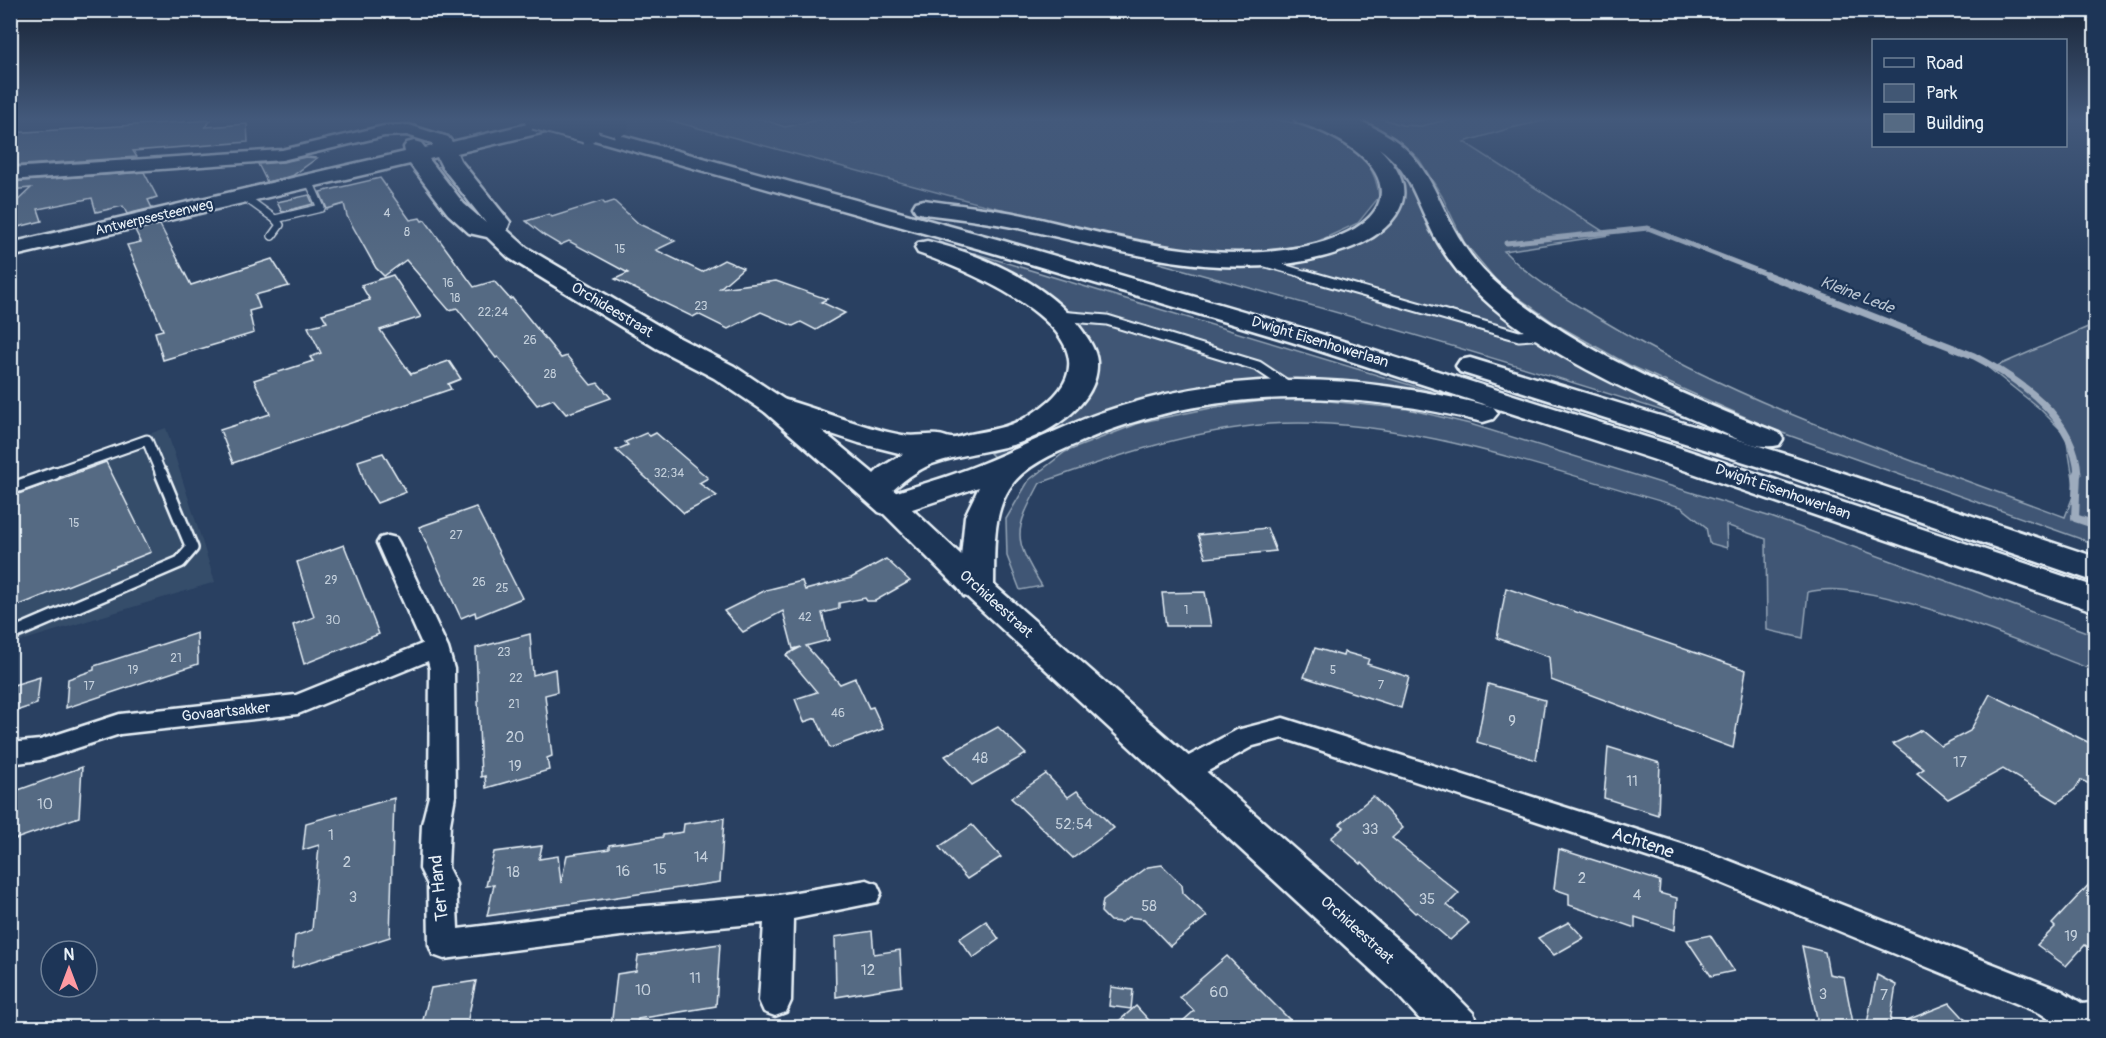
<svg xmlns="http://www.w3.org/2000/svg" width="2106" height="1038" viewBox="0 0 2106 1038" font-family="Pangolin,sans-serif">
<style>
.built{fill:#364d6b}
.green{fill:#415774;stroke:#94a4b6;stroke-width:1.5}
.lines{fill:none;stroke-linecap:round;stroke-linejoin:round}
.stream-far2{stroke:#9dabbd;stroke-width:5}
.stream-far1{stroke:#9dabbd;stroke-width:7}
.stream{stroke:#9dabbd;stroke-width:8}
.building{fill:#556a83;stroke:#e8f1f8;stroke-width:1.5}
.lane-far2-casing{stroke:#e8f1f8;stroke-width:10}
.lane-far1-casing{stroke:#e8f1f8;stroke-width:13}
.lane-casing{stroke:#e8f1f8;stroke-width:16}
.street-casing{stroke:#e8f1f8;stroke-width:5}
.secondary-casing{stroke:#e8f1f8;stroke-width:5}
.primary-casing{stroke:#e8f1f8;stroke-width:5}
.highway-casing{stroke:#e8f1f8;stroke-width:5}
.lane-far2{stroke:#1d3557;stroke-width:7}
.lane-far1{stroke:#1d3557;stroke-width:9}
.lane{stroke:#1d3557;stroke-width:11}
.street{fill:#1d3557;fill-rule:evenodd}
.secondary{fill:#1d3557;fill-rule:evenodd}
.primary{fill:#1d3557;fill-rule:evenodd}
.highway{fill:#1d3557;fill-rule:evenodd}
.highway-bridge-casing{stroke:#e8f1f8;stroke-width:26;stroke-linecap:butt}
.highway-bridge{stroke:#1d3557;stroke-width:22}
.labels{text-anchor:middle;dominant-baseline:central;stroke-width:4.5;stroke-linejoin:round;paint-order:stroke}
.number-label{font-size:12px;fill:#c3cfdb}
.far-street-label{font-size:14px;fill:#e8f1f8;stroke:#1d3557}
.street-label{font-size:15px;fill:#e8f1f8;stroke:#1d3557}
.near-number-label{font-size:15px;fill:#c3cfdb}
.water-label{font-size:16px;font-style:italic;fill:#b6c2d0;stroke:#1d3557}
.near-street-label{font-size:18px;fill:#e8f1f8;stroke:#1d3557}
</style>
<rect width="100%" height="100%" fill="#294061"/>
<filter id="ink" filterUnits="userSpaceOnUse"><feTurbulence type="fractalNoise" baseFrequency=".0167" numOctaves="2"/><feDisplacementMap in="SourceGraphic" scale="12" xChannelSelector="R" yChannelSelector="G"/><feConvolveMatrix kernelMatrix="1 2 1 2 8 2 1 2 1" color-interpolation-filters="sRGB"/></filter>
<g filter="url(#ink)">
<g class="built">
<path d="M1380 118H1456L1421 126 1402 125Z"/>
<path d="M166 428 215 582 11 644 10 483Z"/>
</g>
<g class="green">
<path d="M661 118H759L785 127 827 118H845L854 123 873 118H1264C1312 124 1374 140 1379 197L1358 223 1312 244 1252 252 1188 251 1154 246 977 203Z"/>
<path d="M1352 118H1380L1402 125 1421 126 1456 118H1557L1511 128 1464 142 1609 235 1504 251C1533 281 1571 302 1607 323 1750 409 1910 459 2065 517L2075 491 2066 435 2039 408 1990 369 2095 324V544L1774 430 1629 365 1559 326 1499 284 1464 242 1442 196 1419 159 1399 141Z"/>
<path d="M1374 141 1397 162 1409 181 1429 231 1465 282 1514 325 1562 356 1616 385 1710 424 1715 428C1531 367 1346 314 1159 263L1163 261 1208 267 1296 265V262L1399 210 1404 199 1403 190Z"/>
<path d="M974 253 1430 391 1429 394 1332 381 1293 380 1147 400 1104 412 994 457 990 453 1032 439 1044 431 1087 394 1095 382V364L1092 345 1080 324 1042 293 969 254Z"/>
<path d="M1271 400H1319L1408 409 1470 424 1771 517 2095 635V671C2032 647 1870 575 1808 592L1803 638 1767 630 1766 539 1726 525 1727 548 1709 543 1706 527 1681 507C1555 472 1400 414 1269 424 1189 431 1115 456 1040 483 1014 532 1012 537 1042 586L1020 590 1007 556 1006 519 1029 480 1065 452 1142 422 1216 407Z"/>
</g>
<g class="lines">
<path class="stream-far2" d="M1506 243 1648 228 1771 276"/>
<path class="stream-far1" d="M1767 275 1974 356C2020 380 2075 417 2078 474"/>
<path class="stream" d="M2077 473 2075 518 2096 525"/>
</g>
<g class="building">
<path d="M211 120 205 127 247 124 248 142 133 151 137 157 10 166V133Z"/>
<path d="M306 157 317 158 292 176 267 182 258 164 283 162Z"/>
<path d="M144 172 157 197 148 200 152 208 127 214 123 206 96 212 92 198 38 209 42 221 10 229V208L31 188 10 190V182Z"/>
<path d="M380 178 410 220 420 218 422 221 425 220 474 287 494 281 510 299 512 298 561 358 567 356 591 385 598 383 611 398 566 414 553 399 537 405 498 357 496 358 457 308 449 310 406 260 384 276 376 268 347 216 344 204 327 209 320 192Z"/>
<path d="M309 195 313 204 282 212 277 202Z"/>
<path d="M602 201 605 204 614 201 639 224 675 241 656 250 702 272 724 260 743 268 720 288 776 281 827 299 821 302 845 313 816 330 801 322 793 326 761 312 728 329 698 314 693 317 615 279 628 273 569 241 560 245 545 236 526 221 549 214 552 217Z"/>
<path d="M160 225 191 285 272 259 289 286 255 295 260 308 249 311 254 333 163 360 155 332 163 330 127 245 141 242 135 230Z"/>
<path d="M393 275 421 317 380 330 411 374 449 361 461 379 448 384 451 389 233 463 220 430 270 414 254 380 313 361 310 357 321 353 308 327 327 322 322 314 370 300 361 285Z"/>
<path d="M646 433 650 436 656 433 708 478 699 483 717 496 684 513 616 450 628 445 625 442Z"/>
<path d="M383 453 406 492 377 503 365 484 358 461Z"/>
<path d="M106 462 151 552 10 609V497Z"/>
<path d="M476 507 522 598 476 617 475 612 461 618 419 527Z"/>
<path d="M1267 528 1276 551 1206 558 1198 535Z"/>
<path d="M344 545 379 634 304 664 293 625 314 617 297 562Z"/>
<path d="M886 559 910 581 875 601H867L865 598 839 603V609L822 613 829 640 806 646 840 684 855 678 869 708 873 707 883 729 830 748 816 718 804 722 795 699 817 692 786 655 801 647 793 649 783 611 743 632 724 611 766 590 802 581 805 590 851 578Z"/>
<path d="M1506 588 1746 670 1733 748 1551 680 1549 657 1497 638Z"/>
<path d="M1205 592 1211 626H1166L1162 593Z"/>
<path d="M197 633 198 664 66 708 68 679 94 670V666Z"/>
<path d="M530 634 533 675 555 669 557 692 545 695 552 756 547 758 549 770 486 788 485 776 481 777 476 648Z"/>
<path d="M1315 648 1343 656 1344 652 1369 659 1367 664 1409 677 1401 708 1304 677Z"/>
<path d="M40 677 37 704 10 713V686Z"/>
<path d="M1488 684 1545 700 1536 760 1477 742Z"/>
<path d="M1990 694 2096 746V787L2081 780 2075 789 2058 802 2003 769 1948 799 1917 773 1924 769 1893 744 1922 730 1941 746 1970 731Z"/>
<path d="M998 727 1026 754 972 785 945 756Z"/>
<path d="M1608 747 1660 763 1658 815 1604 798Z"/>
<path d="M82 767 79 817 10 841V793Z"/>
<path d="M1046 774 1068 797 1077 791 1114 828 1073 858 1011 798Z"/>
<path d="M1373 796 1403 828 1392 838 1459 893 1447 905 1469 923 1450 940 1417 912 1415 913 1362 862 1361 864 1331 838 1344 827 1340 824Z"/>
<path d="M394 798 390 937 292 968 295 936 312 930 319 845 303 850 306 823Z"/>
<path d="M724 818 720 882 487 916 494 885 486 886 494 852 542 846 539 859 558 856 561 883 567 855 609 849V845L663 837V835L683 832 684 824Z"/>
<path d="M972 825 1001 857 967 879 939 847Z"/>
<path d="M1559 849 1660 881 1659 893 1677 898 1675 930 1635 917V928L1569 905V894L1554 889Z"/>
<path d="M1162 865 1182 885 1183 893 1207 916 1170 946 1144 919 1128 917 1122 922 1110 921 1101 912 1103 900 1148 867Z"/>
<path d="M2096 877V952L2085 945 2066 966 2037 945 2055 927 2052 924Z"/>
<path d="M986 921 999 939 973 958 959 939Z"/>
<path d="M1569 922 1584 938 1554 955 1538 938Z"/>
<path d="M872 931 874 954 900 950 902 986 836 997 835 937Z"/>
<path d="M1710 935 1734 971 1711 976 1687 940Z"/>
<path d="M720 944 716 1006 638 1019 637 1022 631 1023V1028H611L617 974 636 971 638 956Z"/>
<path d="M1802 946 1825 952 1829 974 1844 977 1854 1028H1819Z"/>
<path d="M1227 956 1257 987 1298 1028H1175L1194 1011 1180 997Z"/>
<path d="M1877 975 1896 985 1889 1028H1866Z"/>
<path d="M476 981 466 1028H421L431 988Z"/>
<path d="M1111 987 1133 990 1131 1009 1109 1006Z"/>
<path d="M1950 1003 1973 1028H1892V1026Z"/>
<path d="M1136 1006 1156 1028H1111Z"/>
</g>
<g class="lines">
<defs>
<g id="lane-far2">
<path d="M243 196 275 219 321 208 309 181"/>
<path d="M272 236 280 225 275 219"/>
<path d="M1258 261 1311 276"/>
</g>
<g id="lane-far1">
<path d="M1306 275 1519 336 1544 334"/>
<path d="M1059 316 1107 320 1258 366 1291 388"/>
<path d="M51 474 147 440 161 474"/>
</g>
<g id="lane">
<path d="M10 489 55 473"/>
<path d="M10 635 180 562 192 548 161 473"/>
</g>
<g id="street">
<path d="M388 536 396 538 399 543 448 648 454 669 455 796 450 824 448 868 456 884 458 929 621 908 779 895 867 880 877 884 881 893 877 902 793 919 791 1001 786 1012 775 1016 764 1012 759 1001 764 923 621 936 444 959 433 955 429 945 428 885 420 869 422 824 429 796 430 669 428 661 298 714 120 734 40 760 10 764V743L40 740 120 714 296 695 422 644 377 543 380 538Z"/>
<path d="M1283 718 1707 852 2062 991 2083 1004 2096 1002V1028H2063L2040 1013 1702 875 1283 738 1253 746 1192 780 1183 783 1174 780 1170 772 1174 764 1237 730Z"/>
</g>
<g id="secondary">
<path d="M409 125 447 137 450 141 447 145 441 146 407 135 384 136 282 160 10 180V168L282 150 384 126Z"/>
<path d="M891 496 901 499 987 579 1424 963 1473 1013 1479 1028H1428L1394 991 965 595 881 511 877 505 881 499Z"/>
</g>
<path id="primary" d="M553 118 586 119 583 123 457 153 460 160 510 222 507 230 527 248 676 336 734 366 785 400 903 498 907 505 903 512 891 516 879 512 765 412 714 378 656 348 509 258 487 237 469 233 448 214 410 164 10 257V243L405 152 404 147 407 143 414 141 421 143 425 148 433 146 431 141 434 137 441 135 448 137 452 142ZM437 157 442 167 486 223 464 204 429 159Z"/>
<g id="highway">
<path d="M1294 118C1312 118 1336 114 1353 119 1363 121 1373 127 1382 132 1431 159 1435 201 1463 244 1477 267 1498 286 1520 302 1598 360 1689 398 1779 433L1783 439 1779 445C1755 451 1728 434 1706 425 1626 391 1514 341 1459 273 1448 259 1437 243 1430 227 1414 195 1410 171 1379 148 1398 167 1413 190 1396 215 1380 239 1349 250 1322 257 1220 283 1123 251 1023 229 990 222 957 218 924 214L916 212 913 207 916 202 924 200C957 205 990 208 1023 215 1113 235 1203 265 1296 248 1415 227 1403 156 1297 122Z"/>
<path d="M587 126 1004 241 1311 331 1674 446 2096 587V612L1652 459 1292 342 987 251 580 136 577 132 580 128Z"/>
<path d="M927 241C981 254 1049 283 1082 330 1089 340 1096 350 1097 362 1099 404 1050 433 1016 444 988 452 960 454 932 464 915 471 901 482 888 495 918 485 949 477 978 465 1019 449 1058 428 1100 413 1233 367 1358 373 1493 407L1498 413 1493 419 1483 422C1350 389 1211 385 1083 441 1060 451 1026 464 1011 486 991 514 995 554 994 587L988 596 976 599 964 596 958 587 965 516 979 487 891 516 879 512 875 505 879 499 863 497 858 490 880 468 903 454 859 443 765 412 760 406 765 400 775 397C818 408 858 427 902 435 914 437 926 434 938 435 943 435 947 438 951 438 956 439 964 435 969 434 992 430 1013 427 1033 413 1142 343 976 273 918 253L915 248 918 243Z"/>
<path d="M1470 358 1795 457 2096 557V582L1773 471 1460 372 1456 366 1460 360Z"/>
</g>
</defs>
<use href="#lane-far2" class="lane-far2-casing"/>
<use href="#lane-far1" class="lane-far1-casing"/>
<use href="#lane" class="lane-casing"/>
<use href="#street" class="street-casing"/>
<use href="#secondary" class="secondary-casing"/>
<use href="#primary" class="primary-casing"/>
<use href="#highway" class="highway-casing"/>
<use href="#lane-far2" class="lane-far2"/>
<use href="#lane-far1" class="lane-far1"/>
<use href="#lane" class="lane"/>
<use href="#street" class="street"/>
<use href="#secondary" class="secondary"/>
<use href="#primary" class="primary"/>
<use href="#highway" class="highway"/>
<defs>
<g id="highway-bridge">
<path d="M535 118 587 132"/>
<path d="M595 118 618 125"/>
</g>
</defs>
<use href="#highway-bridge" class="highway-bridge-casing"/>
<use href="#highway-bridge" class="highway-bridge"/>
</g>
</g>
<linearGradient id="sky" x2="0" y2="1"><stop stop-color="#172335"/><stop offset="0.45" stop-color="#43597b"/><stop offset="1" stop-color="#43597b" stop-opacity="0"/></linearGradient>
<rect width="2106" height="264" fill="url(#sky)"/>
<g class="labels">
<g class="number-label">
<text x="387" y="213">4</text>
<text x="407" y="232">8</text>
<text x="620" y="249">15</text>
<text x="448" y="283">16</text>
<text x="455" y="298">18</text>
<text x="701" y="306">23</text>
<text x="493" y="312">22;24</text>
<text x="530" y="340">26</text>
<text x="550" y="374">28</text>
<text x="669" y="473">32;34</text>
<text x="74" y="523">15</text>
<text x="456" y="535">27</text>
<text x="331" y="580">29</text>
<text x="479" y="582">26</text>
<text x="502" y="588">25</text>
<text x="1186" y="610">1</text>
<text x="805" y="617">42</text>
<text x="333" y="620">30</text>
<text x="504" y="652">23</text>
<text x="176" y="658">21</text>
<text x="133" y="670">19</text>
<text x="1333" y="670">5</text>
<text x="516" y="678">22</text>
<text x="1381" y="685">7</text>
<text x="89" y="686">17</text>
<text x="514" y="704">21</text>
<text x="838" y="713">46</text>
</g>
<g class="far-street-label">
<text transform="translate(154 217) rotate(-13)">Antwerpsesteenweg</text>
</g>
<g class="street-label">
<text transform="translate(612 310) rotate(31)">Orchideestraat</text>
<text transform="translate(1320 342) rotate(17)">Dwight Eisenhowerlaan</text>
<text transform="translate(1783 492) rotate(19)">Dwight Eisenhowerlaan</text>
<text transform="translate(996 604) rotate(42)">Orchideestraat</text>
<text transform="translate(226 712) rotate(-6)">Govaartsakker</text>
<text transform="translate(1357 930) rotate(42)">Orchideestraat</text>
</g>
<g class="near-number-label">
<text x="1512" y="721">9</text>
<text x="515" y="737">20</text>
<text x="980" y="758">48</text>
<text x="1960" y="762">17</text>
<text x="515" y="766">19</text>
<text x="1632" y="781">11</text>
<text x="45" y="804">10</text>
<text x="1074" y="824">52;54</text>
<text x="1370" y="829">33</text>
<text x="331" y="835">1</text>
<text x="701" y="857">14</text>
<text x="347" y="862">2</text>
<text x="660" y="869">15</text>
<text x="623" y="871">16</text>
<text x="513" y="872">18</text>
<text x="1582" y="878">2</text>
<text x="1637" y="895">4</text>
<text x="353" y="897">3</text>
<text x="1427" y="899">35</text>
<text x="1149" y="906">58</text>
<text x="2071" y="936">19</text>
<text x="868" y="970">12</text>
<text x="695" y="978">11</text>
<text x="643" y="990">10</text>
<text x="1219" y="992">60</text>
<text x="1823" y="994">3</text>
<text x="1884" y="995">7</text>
</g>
<g class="water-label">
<text transform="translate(1857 295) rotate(21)">Kleine Lede</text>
</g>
<g class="near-street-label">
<text transform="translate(1643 843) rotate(18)">Achtene</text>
<text transform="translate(439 888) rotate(-96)">Ter Hand</text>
</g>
</g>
<rect width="2106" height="1038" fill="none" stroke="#1d3557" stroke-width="36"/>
<rect x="18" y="18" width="2070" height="1002" fill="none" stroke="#e8f1f8" stroke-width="2" filter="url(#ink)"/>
<rect x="1872" y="39" width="195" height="108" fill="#1d3557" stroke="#6e8097" stroke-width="1.5"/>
<rect x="1884" y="58" width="30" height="9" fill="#1d3557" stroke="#6e8097" stroke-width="1.5"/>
<text x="1926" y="69" font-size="18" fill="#e8f1f8">Road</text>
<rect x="1884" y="84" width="30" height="18" fill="#415774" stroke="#6e8097" stroke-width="1.5"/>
<text x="1926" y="99" font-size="18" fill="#e8f1f8">Park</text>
<rect x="1884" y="114" width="30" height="18" fill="#556a83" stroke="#6e8097" stroke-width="1.5"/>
<text x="1926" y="129" font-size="18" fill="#e8f1f8">Building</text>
<g transform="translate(69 969)"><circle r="28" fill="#1d3557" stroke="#6e8097" stroke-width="1.5"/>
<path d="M0-4.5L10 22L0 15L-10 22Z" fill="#ff9aa2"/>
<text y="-9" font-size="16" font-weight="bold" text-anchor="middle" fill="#e8f1f8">N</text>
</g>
</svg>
